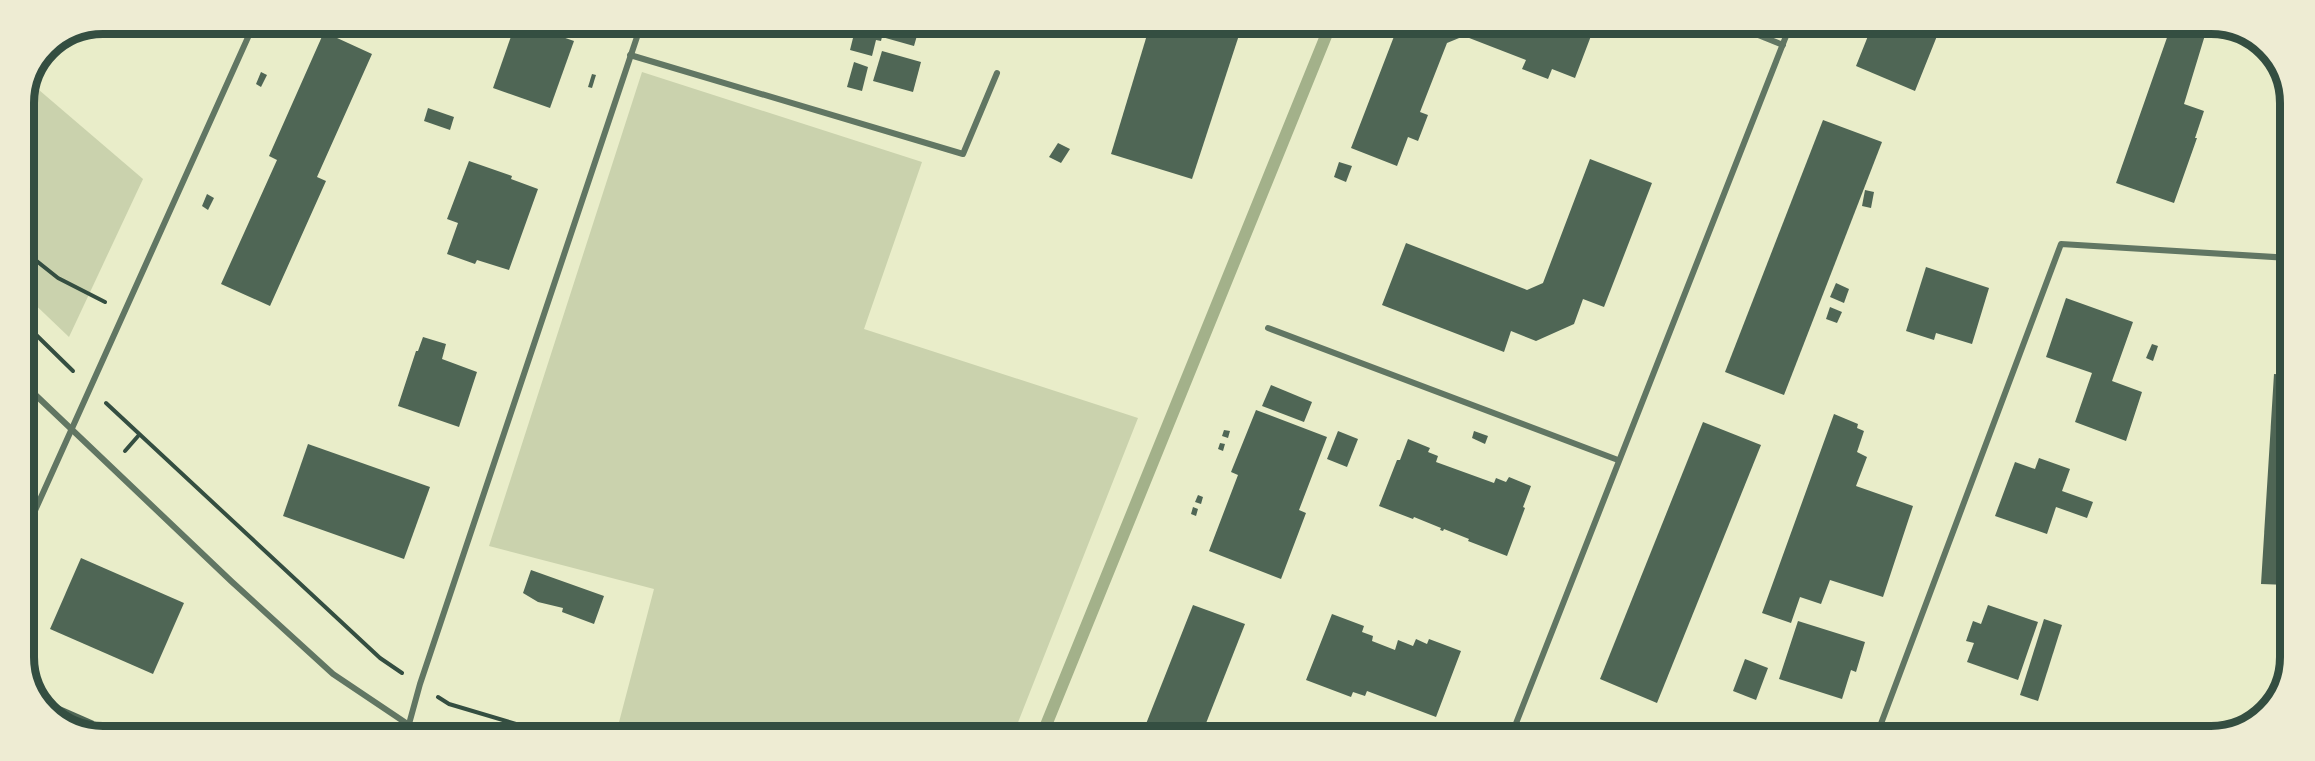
<svg xmlns="http://www.w3.org/2000/svg" width="2315" height="761" viewBox="0 0 2315 761" font-family="'PT Sans Narrow',sans-serif">
<style>
.green{fill:#cad2ad}
.lines{fill:none;stroke-linecap:round;stroke-linejoin:round}
.stream{stroke:#a3b18a;stroke-width:12}
.building{fill:#4f6655}
.path{stroke:#344e41;stroke-width:4}
.minor{stroke:#617663;stroke-width:6}
.rim{fill:none;stroke:#344e41;stroke-width:8}
</style>
<rect width="100%" height="100%" fill="#e9edc9"/>
<g class="green">
<path d="M642 72 922 162 864 329 1138 418 1013 735H651L618 726 654 589 489 546Z"/>
<path d="M32 84 143 179 69 337 24 294V103Z"/>
</g>
<g class="lines">
<path class="stream" d="M1042 735 1330 26"/>
</g>
<g class="building">
<path d="M515 25H528L574 41 550 108 493 88Z"/>
<path d="M694 25H736L732 37Z"/>
<path d="M852 25H920L914 46 882 37 881 41 876 40 872 56 850 50 854 34 850 32Z"/>
<path d="M1150 25 1242 26 1192 179 1111 154Z"/>
<path d="M1398 26H1589L1594 28 1575 78 1552 69 1548 79 1522 69 1526 60 1464 36 1447 43 1420 112 1428 115 1418 141 1408 137 1397 166 1351 148Z"/>
<path d="M1872 26H1941L1915 91 1856 66Z"/>
<path d="M2170 29 2185 33 2186 29 2205 35 2184 104 2204 111 2195 138H2197L2174 203 2116 183Z"/>
<path d="M324 32 372 54 317 177 326 181 270 306 221 284 277 160 269 156Z"/>
<path d="M882 51 921 62 913 92 873 81Z"/>
<path d="M854 62 868 67 862 91 847 87Z"/>
<path d="M261 72 267 75 261 87 256 84Z"/>
<path d="M592 74 596 75 592 88 588 87Z"/>
<path d="M428 108 454 117 450 130 424 121Z"/>
<path d="M1823 120 1882 142 1784 395 1725 372Z"/>
<path d="M1058 143 1070 149 1061 163 1049 157Z"/>
<path d="M1590 159 1652 183 1604 307 1583 299 1574 324 1536 341 1511 331 1504 352 1382 305 1406 243 1527 290 1543 283Z"/>
<path d="M469 161 512 176 511 179 538 189 509 270 477 260 475 264 447 254 458 223 447 219Z"/>
<path d="M1339 162 1352 166 1346 182 1334 177Z"/>
<path d="M1865 190 1874 192 1871 208 1862 206Z"/>
<path d="M207 194 214 198 208 210 202 206Z"/>
<path d="M1926 267 1989 288 1972 344 1936 333 1934 340 1906 331Z"/>
<path d="M1836 283 1849 289 1844 303 1830 297Z"/>
<path d="M2066 298 2133 322 2112 381 2142 392 2126 441 2075 422 2092 373 2046 357Z"/>
<path d="M1830 307 1842 312 1837 323 1826 319Z"/>
<path d="M423 337 446 344 442 359 477 372 459 427 398 406 416 351H418Z"/>
<path d="M2152 344 2158 346 2153 361 2146 358Z"/>
<path d="M2274 374 2290 375 2289 585 2261 584Z"/>
<path d="M1271 385 1312 402 1304 422 1262 406Z"/>
<path d="M1256 410 1327 437 1299 510 1306 513 1281 579 1209 551 1238 475 1231 472Z"/>
<path d="M1834 414 1858 424 1857 428 1864 431 1857 452 1867 457 1856 486 1913 506 1883 597 1830 580 1821 604 1800 597 1791 623 1762 613Z"/>
<path d="M1703 422 1761 445 1657 703 1600 679Z"/>
<path d="M1224 430 1230 431 1228 438 1222 436Z"/>
<path d="M1338 431 1358 439 1347 467 1327 459Z"/>
<path d="M1474 431 1488 436 1485 444 1472 438Z"/>
<path d="M1408 439 1430 448 1428 452 1438 456 1436 462 1494 483 1496 478 1506 482 1509 477 1531 486 1523 507 1525 508 1507 556 1468 541 1469 539 1444 529 1443 531 1440 530 1441 528 1414 517 1413 519 1379 506 1397 460H1400Z"/>
<path d="M1220 443 1225 444 1223 451 1218 449Z"/>
<path d="M308 444 430 487 404 559 283 516Z"/>
<path d="M2039 458 2070 469 2062 491 2093 502 2087 518 2056 507 2047 534 1995 516 2015 462 2035 469Z"/>
<path d="M1198 495 1203 497 1201 504 1195 502Z"/>
<path d="M1193 507 1198 509 1196 516 1191 514Z"/>
<path d="M81 558 184 603 153 674 50 629Z"/>
<path d="M531 570 604 596 594 624 562 612 563 608 538 602 523 593Z"/>
<path d="M1193 605 1245 624 1201 736H1146L1142 734Z"/>
<path d="M1988 605 2038 622 2018 680 1967 662 1974 643 1966 641 1973 621 1981 624Z"/>
<path d="M1332 614 1364 626 1362 632 1373 636 1372 641 1395 650 1398 640 1413 646 1416 639 1427 644 1429 639 1461 651 1436 717 1367 691 1365 696 1353 692 1351 697 1306 680Z"/>
<path d="M2044 619 2062 625 2038 701 2020 695Z"/>
<path d="M1798 621 1865 642 1856 672 1851 670 1842 699 1779 679Z"/>
<path d="M1745 659 1768 668 1756 700 1733 691Z"/>
<path d="M37 696 94 721 88 734H83L41 706Z"/>
</g>
<g class="lines">
<g class="path">
<path d="M24 251 58 278 105 302"/>
<path d="M24 323 73 371"/>
<path d="M106 403 380 658 402 673"/>
<path d="M125 451 139 435"/>
<path d="M438 697 449 704 553 735"/>
</g>
<g class="minor">
<path d="M1736 26 1783 45"/>
<path d="M630 55 963 154 997 73"/>
<path d="M1268 328 1618 460"/>
<path d="M24 384 231 581 333 674 409 725 441 735"/>
<path d="M24 535 254 24"/>
<path d="M406 735 420 684 641 25"/>
<path d="M1511 736 1790 26"/>
<path d="M1876 737 2061 244 2290 258"/>
</g>
</g>
<path d="M0 0H2315V761H0ZM103 34H2211A69 69 0 0 1 2280 103V657A69 69 0 0 1 2211 726H103A69 69 0 0 1 34 657V103A69 69 0 0 1 103 34Z" fill="#eeecd3" fill-rule="evenodd"/>
<path class="rim" d="M103 34H2211A69 69 0 0 1 2280 103V657A69 69 0 0 1 2211 726H103A69 69 0 0 1 34 657V103A69 69 0 0 1 103 34Z"/>
</svg>
